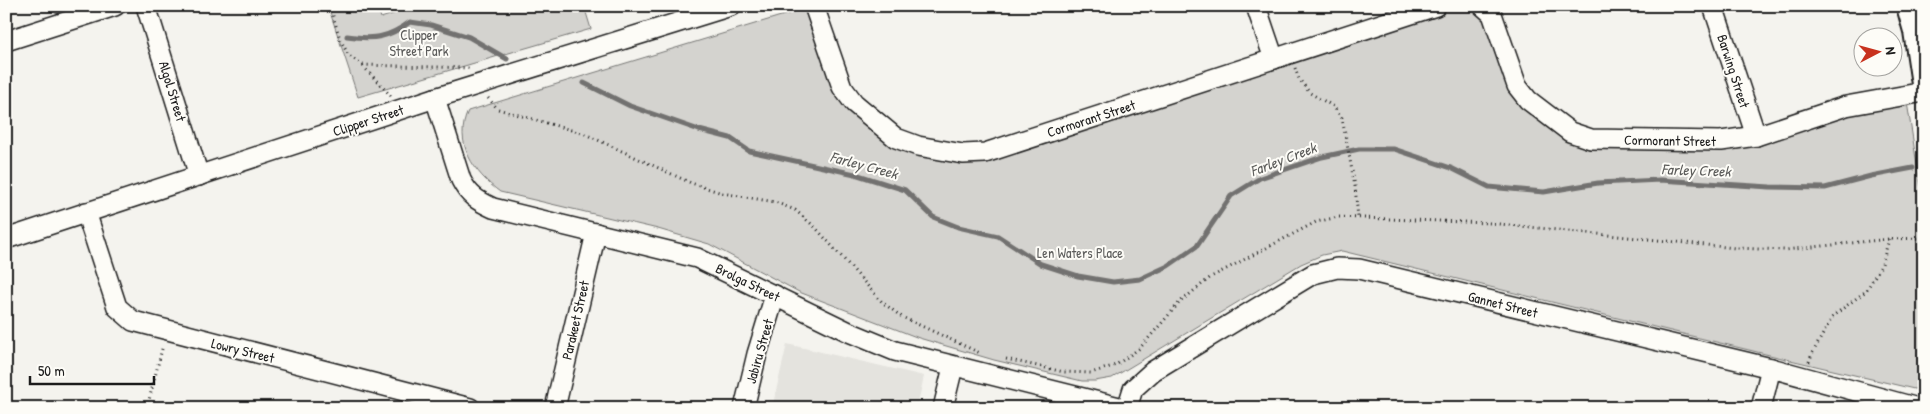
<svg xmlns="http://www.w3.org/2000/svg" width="1930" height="414" viewBox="0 0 1930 414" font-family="'Patrick Hand',sans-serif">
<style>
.built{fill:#e4e3de}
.green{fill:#d4d3cf;stroke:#787876}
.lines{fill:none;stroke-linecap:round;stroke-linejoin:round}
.stream{stroke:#72716f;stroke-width:5}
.minor-casing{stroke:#1c1c1c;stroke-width:22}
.major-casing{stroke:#1c1c1c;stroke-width:28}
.path{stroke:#1c1c1c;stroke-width:3;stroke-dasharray:1 4;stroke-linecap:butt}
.minor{stroke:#fdfcf7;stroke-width:19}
.major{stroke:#fdfcf7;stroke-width:24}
.labels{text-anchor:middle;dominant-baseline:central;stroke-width:4;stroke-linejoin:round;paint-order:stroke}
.park-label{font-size:14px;fill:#5c5c5b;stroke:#fdfcf7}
.street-label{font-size:14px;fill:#1c1c1c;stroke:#fdfcf7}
.water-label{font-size:15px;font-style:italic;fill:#5c5c5a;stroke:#fdfcf7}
</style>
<rect width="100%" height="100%" fill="#f4f3ee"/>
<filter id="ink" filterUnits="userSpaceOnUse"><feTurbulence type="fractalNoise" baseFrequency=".02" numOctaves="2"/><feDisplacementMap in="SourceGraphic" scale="10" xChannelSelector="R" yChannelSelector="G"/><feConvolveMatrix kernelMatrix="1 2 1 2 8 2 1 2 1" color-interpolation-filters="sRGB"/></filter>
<g filter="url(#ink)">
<path class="built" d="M787 344 924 376 917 408H772Z"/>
<g class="green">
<path d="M328 6H377L381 18 416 6H584L591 29 358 97Z"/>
<path d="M814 6 842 87 896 138 963 154 1436 6H1483L1517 86 1570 132 1721 141 1906 96 1924 209V387L1914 389 1786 359 1342 251 1322 255 1301 264 1112 378 1095 381H1082L994 360 919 338 799 292 709 244 658 229 500 192C474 173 453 143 468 111Z"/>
</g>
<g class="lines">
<g class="stream">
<path d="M347 36C374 40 388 38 410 22L431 25 469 37 507 59"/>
<path d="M584 83 630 106 699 130 730 138 749 151 855 174 905 190 933 217 958 227 998 236 1041 264 1078 276 1113 282 1140 279 1168 266 1197 246 1231 196 1260 178 1322 157 1359 149H1394L1451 168 1489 187 1544 192 1598 183 1660 180 1770 187 1825 188 1871 176 1913 168"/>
</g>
<defs>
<g id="minor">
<path d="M146 6 199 176"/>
<path d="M814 6 842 87 854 103 896 138 918 146 963 154 985 153 1436 6"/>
<path d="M1256 6 1274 59"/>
<path d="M1483 6 1492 14 1517 86 1528 100 1570 132 1591 139 1721 141 1756 136 1846 106 1924 92"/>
<path d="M1713 6 1756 136"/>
<path d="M6 41 115 6"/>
<path d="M435 98 461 180C469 196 478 201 493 208L697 258 849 332 895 351 1123 408"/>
<path d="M86 212 117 307 133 321 470 408"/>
<path d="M6 239 435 98 731 6"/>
<path d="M555 408 596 233"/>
<path d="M744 408 757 354 775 295"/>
<path d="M943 408 953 367"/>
<path d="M1127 408 1133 389 1153 371 1313 274 1337 268 1359 269 1771 368 1918 408"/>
<path d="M1761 408 1771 368"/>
</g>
<path id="major" d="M1909 6 1916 31 1924 84"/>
</defs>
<use href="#minor" class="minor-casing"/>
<use href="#major" class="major-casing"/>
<g class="path">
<path d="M330 6 340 39 349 56 363 65 470 68"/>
<path d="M363 66 391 96"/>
<path d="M1295 68 1299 79 1310 93 1333 106 1342 118 1355 186 1358 218"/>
<path d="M488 98 498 109 585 134 691 183 722 193 775 202 795 210 815 227 882 302 902 317 980 353"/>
<path d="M1006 359 1064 372 1091 373 1116 365 1140 348 1180 302 1211 277 1316 222 1338 217 1489 223 1736 248 1785 250 1889 239 1924 238"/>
<path d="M1809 362 1812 354 1833 316 1866 291 1882 264 1889 239"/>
<path d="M147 408 163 345"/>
</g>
<use href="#minor" class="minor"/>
<use href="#major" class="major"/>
</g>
</g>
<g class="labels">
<g class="park-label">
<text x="419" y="34">Clipper<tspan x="419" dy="16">Street Park</tspan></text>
<text x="1080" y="252">Len Waters Place</text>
</g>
<g class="street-label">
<text transform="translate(1734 71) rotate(72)">Barwing Street</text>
<text transform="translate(173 91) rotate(73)">Algol Street</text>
<text transform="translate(1091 118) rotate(-18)">Cormorant Street</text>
<text transform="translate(368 120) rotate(-18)">Clipper Street</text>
<text transform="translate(1670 140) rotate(1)">Cormorant Street</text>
<text transform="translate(748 282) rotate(26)">Brolga Street</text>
<text transform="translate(1503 304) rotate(14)">Gannet Street</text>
<text transform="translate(575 320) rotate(-77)">Parakeet Street</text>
<text transform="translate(243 350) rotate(14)">Lowry Street</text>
<text transform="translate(759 351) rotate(-74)">Jabiru Street</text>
</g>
<g class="water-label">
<text transform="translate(1283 159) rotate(-21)">Farley Creek</text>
<text transform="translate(864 165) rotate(15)">Farley Creek</text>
<text transform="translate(1696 170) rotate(2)">Farley Creek</text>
</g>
</g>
<rect width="1930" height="414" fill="none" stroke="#fdfcf7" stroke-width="25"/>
<rect x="12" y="12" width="1905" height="389" fill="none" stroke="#1c1c1c" stroke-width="2" filter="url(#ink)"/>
<g transform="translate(1878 52) rotate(84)"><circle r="24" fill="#fdfcf7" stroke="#a3a29f"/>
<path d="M0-4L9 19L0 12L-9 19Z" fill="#c8321e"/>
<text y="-8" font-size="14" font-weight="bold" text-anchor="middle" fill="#1c1c1c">N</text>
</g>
<path d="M30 376v8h124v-8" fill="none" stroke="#1c1c1c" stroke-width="2.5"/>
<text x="38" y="376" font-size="15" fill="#1c1c1c" stroke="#fdfcf7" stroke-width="4" paint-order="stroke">50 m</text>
</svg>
